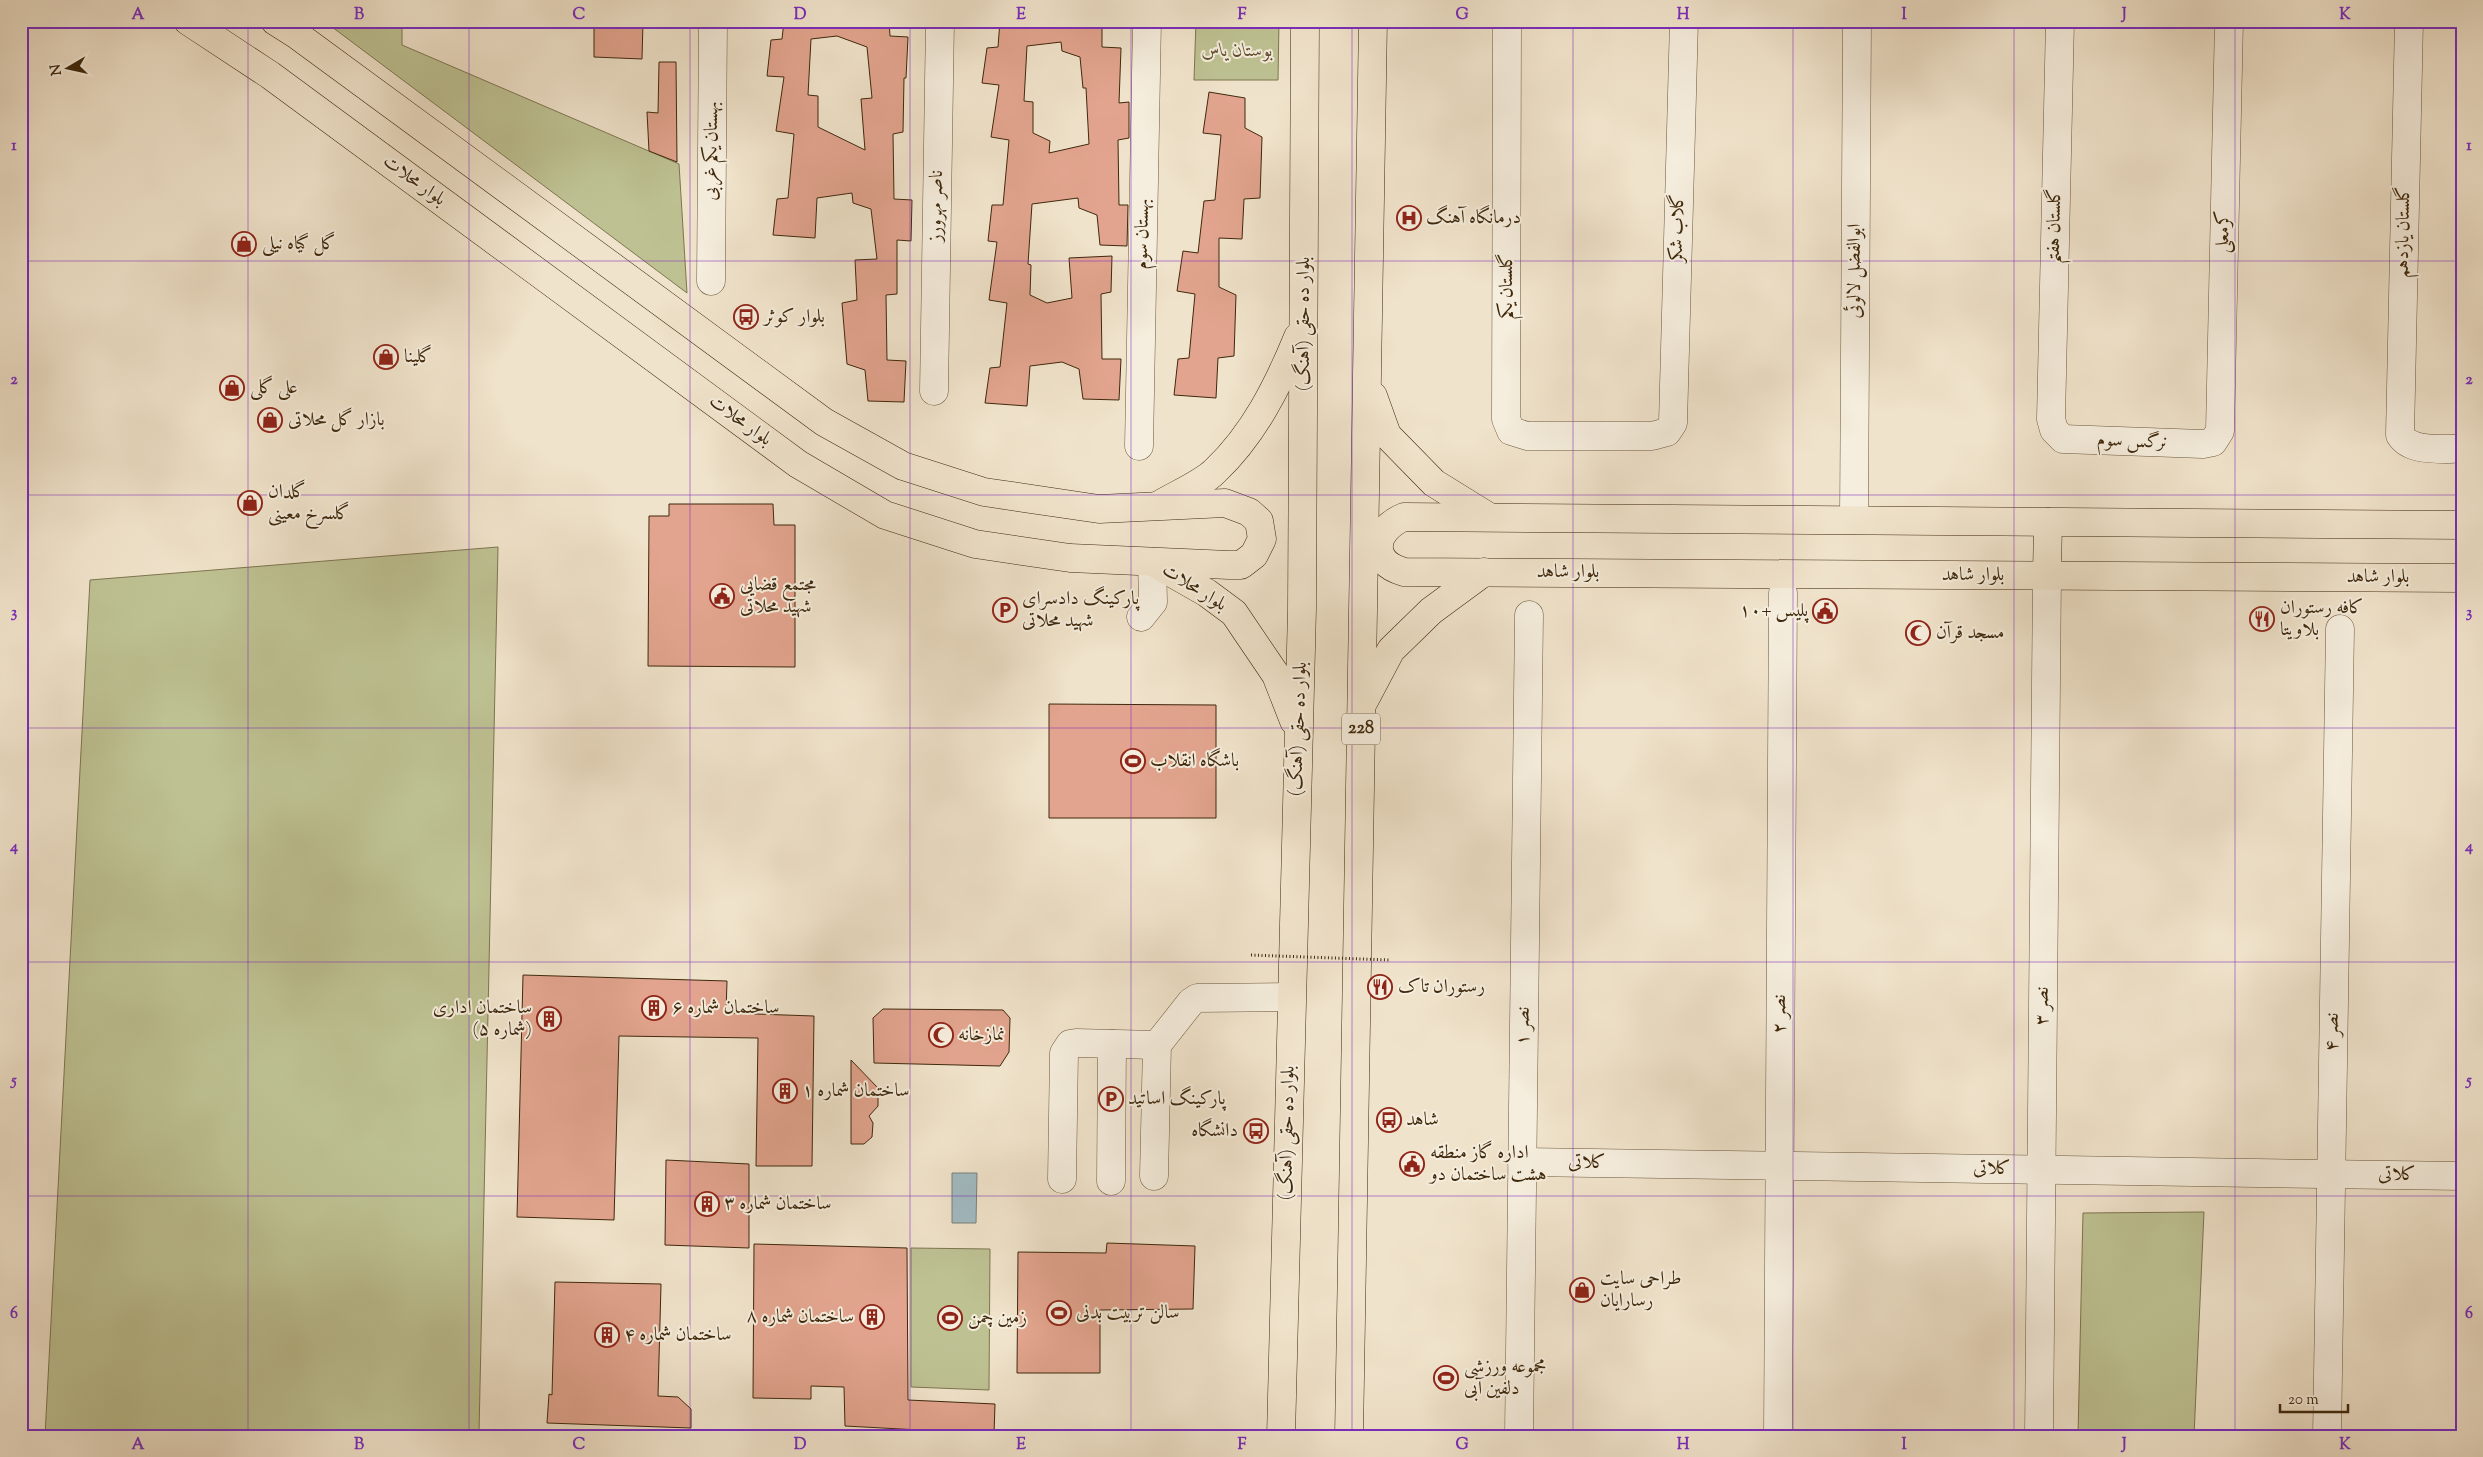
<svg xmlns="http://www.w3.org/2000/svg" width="2483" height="1457" viewBox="0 0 2483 1457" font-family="'Sorts Mill Goudy',Amiri,serif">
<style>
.green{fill:#bec293;stroke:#7e7550}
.water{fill:#a1bbc3;stroke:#7a807a}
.building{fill:#e2a48e;stroke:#3f280c;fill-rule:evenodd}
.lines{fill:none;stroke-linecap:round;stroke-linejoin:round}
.minor-casing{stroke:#6b573c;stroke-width:29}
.major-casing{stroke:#3f280c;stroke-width:29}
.minor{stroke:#f5eddd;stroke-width:28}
.major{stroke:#f0e3cb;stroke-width:28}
.path-bridge{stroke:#3f280c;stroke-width:3;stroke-dasharray:1 2.5;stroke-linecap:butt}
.grid{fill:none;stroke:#7b2cbf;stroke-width:1;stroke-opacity:0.55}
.labels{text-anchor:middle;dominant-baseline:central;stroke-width:4;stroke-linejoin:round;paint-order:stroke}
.shield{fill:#f5eddd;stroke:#76634b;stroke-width:1}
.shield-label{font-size:18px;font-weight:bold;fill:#3f280c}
.park-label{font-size:19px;font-style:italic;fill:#5f4e2e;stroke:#f5eddd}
.street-label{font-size:19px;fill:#3f280c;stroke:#f5eddd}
.poi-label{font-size:19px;fill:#3f280c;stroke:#f5eddd;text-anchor:start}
.neatline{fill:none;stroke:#7b2cbf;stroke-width:2}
.grid-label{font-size:16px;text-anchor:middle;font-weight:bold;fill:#7b2cbf}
</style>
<rect width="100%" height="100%" fill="#f0e3cb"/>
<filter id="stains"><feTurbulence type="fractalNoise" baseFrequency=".004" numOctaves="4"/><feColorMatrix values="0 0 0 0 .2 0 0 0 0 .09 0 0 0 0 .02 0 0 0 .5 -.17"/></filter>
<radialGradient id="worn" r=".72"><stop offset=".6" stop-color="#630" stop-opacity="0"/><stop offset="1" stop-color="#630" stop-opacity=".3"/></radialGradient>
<g class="green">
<path d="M324 21H402V45L679 164 687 293Z"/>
<path d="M1196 21H1279L1278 80H1194Z"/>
<path d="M498 547 479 1433 45 1436 90 580Z"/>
<path d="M2204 1212 2194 1436H2078L2083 1213Z"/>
<path d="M911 1248 990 1249 989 1390 911 1387Z"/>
</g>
<path class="water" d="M952 1173H977L976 1223H952Z"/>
<g class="building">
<path d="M599 21H643L642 59 594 57V27H599Z"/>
<path d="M784 21H889L890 36 908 37 906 78H904L903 132 893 134 894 199 912 200 911 241 897 240V294L886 295 887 360 906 361 904 402 868 401 865 370 847 364 842 303 857 300 855 260 877 259 871 209 853 203 852 193 817 198 815 238 773 235 777 199 788 198 794 134 776 131 784 77 767 76 771 40 782 39ZM837 36 867 47 872 98 861 99 865 150 818 127V96L808 95 811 39Z"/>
<path d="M1000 21H1102V47L1121 48 1119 103 1129 102V138L1118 140 1119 205H1128L1127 246 1100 245 1097 215 1079 208 1078 198 1032 204 1028 264 1031 265 1030 295 1047 303 1072 298 1069 258 1112 256 1111 292 1101 294 1102 359H1121L1119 400 1083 399 1079 369 1062 362 1030 366 1027 406 985 403 990 368 1000 367 1007 303 989 300 997 242 988 241 992 205H1003L1009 140 991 137 999 85 982 83 987 48 998 47ZM1061 42 1062 51 1080 57 1083 88H1086L1089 144 1049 153 1050 141 1033 133V102L1024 101 1027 46Z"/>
<path d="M659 62H676L677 162 649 151 647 112 658 113Z"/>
<path d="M1209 92 1245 98V128L1262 137 1260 198 1244 199 1242 239 1219 238V287L1236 295 1234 356 1218 358 1216 398 1174 395 1178 359 1189 358 1195 294 1177 291 1183 251 1198 253 1204 201 1215 200 1221 135 1203 133Z"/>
<path d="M669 504H773L774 525H795V667L648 666 649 516H669Z"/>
<path d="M1049 704 1216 705V818H1049Z"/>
<path d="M523 975 727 981 726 1013 814 1016 812 1166H756L758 1038 619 1036 614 1220 517 1217Z"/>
<path d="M883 1009 1003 1010 1010 1018 1009 1052 1000 1066 874 1063 873 1018Z"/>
<path d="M851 1060 878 1088V1106L869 1116 873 1123 872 1137 864 1144H851Z"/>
<path d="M666 1160 749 1164V1248L665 1245Z"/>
<path d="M1107 1243 1195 1246 1193 1309 1100 1310V1373H1017L1018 1252 1106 1253Z"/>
<path d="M754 1244 907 1248 908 1400 995 1404 994 1434 845 1426 844 1387 811 1386V1399L753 1398Z"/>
<path d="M555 1282 661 1284 658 1396 678 1397 691 1409V1428L547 1423 549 1394 552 1395Z"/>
</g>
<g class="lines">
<defs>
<g id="minor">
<path d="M1507 21 1506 419 1511 431 1527 436H1652L1667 432 1673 423 1684 21"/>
<path d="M2060 21 2051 419 2054 430 2063 439 2203 444 2213 442 2220 431 2229 21"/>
<path d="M2409 21 2400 435C2411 453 2443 448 2462 449"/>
<path d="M711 281 713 21"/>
<path d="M934 391 940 21"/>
<path d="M1139 446 1147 21"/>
<path d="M1854 520 1857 21"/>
<path d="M1141 617 1153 602 1152 562"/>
<path d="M1522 1162 2462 1176"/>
<path d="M1154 1176 1157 1045 1191 1002 1197 998 1291 997"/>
<path d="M1062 1179 1064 1053 1070 1044 1076 1043 1157 1045"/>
<path d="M1111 1181 1112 1044"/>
<path d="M1519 1436 1529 615"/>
<path d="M1778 1436 1783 593"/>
<path d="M2039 1436 2047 575"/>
<path d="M2327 1436 2340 629"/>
</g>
<g id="major">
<path d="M188 21 270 75 798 464 885 515 975 544 1070 558 1229 565H1241L1254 555 1262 539 1259 521 1249 512 1225 503 1099 509 984 492 903 466 824 422 297 35 275 21"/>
<path d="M1373 396 1387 435 1434 483 1489 517"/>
<path d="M1159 505C1175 495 1202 484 1215 471 1254 434 1278 386 1298 337"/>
<path d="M2462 525 1404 517C1373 530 1368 562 1404 572L2462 578"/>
<path d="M1158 565 1207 593 1234 613 1276 675 1294 721"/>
<path d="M2047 575 2048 522"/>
<path d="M1364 701 1391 650 1431 611 1484 572"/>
<path d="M1281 1436 1302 609 1305 21"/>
<path d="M1349 1436 1373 21"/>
</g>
</defs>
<use href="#minor" class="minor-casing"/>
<use href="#major" class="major-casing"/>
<use href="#minor" class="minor"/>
<use href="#major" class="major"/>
<path class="path-bridge" d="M1251 955 1389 960"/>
</g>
<path class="grid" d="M248 21V1436M469 21V1436M690 21V1436M910 21V1436M1131 21V1436M1352 21V1436M1573 21V1436M1793 21V1436M2014 21V1436M2235 21V1436M21 261H2462M21 495H2462M21 728H2462M21 962H2462M21 1196H2462"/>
<defs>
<symbol id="hospital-ring" viewBox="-11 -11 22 22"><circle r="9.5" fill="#f5eddd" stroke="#8f2418" stroke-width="1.5"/><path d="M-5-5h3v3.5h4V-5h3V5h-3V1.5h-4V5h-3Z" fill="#8f2418"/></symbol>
<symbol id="shop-ring" viewBox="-11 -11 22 22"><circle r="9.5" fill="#f5eddd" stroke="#8f2418" stroke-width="1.5"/><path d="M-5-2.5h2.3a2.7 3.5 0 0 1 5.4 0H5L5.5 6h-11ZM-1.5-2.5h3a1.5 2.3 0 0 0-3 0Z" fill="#8f2418"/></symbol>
<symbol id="bus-ring" viewBox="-11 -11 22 22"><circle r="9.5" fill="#f5eddd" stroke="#8f2418" stroke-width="1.5"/><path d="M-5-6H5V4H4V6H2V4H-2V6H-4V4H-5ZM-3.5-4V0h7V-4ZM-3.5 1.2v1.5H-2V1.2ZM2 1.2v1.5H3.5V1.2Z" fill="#8f2418"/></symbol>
<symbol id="civic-ring" viewBox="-11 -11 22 22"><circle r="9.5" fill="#f5eddd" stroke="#8f2418" stroke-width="1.5"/><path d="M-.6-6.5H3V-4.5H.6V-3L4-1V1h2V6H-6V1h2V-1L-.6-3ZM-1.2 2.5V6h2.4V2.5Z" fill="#8f2418"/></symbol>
<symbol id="parking-ring" viewBox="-11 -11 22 22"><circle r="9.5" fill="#f5eddd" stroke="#8f2418" stroke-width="1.5"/><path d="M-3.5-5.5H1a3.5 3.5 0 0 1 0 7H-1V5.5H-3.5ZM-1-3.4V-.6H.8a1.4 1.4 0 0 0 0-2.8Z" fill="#8f2418"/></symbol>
<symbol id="restaurant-ring" viewBox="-11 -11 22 22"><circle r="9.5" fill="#f5eddd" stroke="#8f2418" stroke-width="1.5"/><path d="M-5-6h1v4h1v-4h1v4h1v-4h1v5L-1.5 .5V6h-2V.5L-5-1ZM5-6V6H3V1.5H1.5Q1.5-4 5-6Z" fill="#8f2418"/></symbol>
<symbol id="mosque-ring" viewBox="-11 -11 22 22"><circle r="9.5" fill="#f5eddd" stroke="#8f2418" stroke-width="1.5"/><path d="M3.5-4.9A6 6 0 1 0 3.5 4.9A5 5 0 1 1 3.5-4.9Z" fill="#8f2418"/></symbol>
<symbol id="stadium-ring" viewBox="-11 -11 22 22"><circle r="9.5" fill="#f5eddd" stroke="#8f2418" stroke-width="1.5"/><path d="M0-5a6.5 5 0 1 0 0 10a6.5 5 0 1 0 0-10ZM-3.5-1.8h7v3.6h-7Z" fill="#8f2418"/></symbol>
<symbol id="building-ring" viewBox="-11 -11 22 22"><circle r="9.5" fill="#f5eddd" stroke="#8f2418" stroke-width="1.5"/><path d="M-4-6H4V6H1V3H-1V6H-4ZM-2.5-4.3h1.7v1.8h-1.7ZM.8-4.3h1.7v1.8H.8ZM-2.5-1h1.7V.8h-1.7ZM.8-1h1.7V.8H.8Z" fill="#8f2418"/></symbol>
</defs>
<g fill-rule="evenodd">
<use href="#hospital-ring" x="1395" y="204" width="28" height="28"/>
<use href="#shop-ring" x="230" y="230" width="28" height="28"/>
<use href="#bus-ring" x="732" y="303" width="28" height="28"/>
<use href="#shop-ring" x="372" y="343" width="28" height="28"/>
<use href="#shop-ring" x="218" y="374" width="28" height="28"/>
<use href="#shop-ring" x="256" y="406" width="28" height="28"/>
<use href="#shop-ring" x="236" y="489" width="28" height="28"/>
<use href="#civic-ring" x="708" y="582" width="28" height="28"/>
<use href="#parking-ring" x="991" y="596" width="28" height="28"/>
<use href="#civic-ring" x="1811" y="597" width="28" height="28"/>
<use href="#restaurant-ring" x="2248" y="605" width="28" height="28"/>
<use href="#mosque-ring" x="1904" y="619" width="28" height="28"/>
<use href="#stadium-ring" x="1119" y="747" width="28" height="28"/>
<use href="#restaurant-ring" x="1366" y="973" width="28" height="28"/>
<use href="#building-ring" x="640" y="994" width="28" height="28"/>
<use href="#building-ring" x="535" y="1005" width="28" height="28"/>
<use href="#mosque-ring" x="927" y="1021" width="28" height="28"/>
<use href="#building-ring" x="771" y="1077" width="28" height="28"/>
<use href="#parking-ring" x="1097" y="1085" width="28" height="28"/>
<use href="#bus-ring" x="1375" y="1106" width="28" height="28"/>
<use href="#bus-ring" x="1242" y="1117" width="28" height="28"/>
<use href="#civic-ring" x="1398" y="1150" width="28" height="28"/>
<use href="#building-ring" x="693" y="1190" width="28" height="28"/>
<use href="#shop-ring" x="1568" y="1276" width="28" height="28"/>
<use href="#stadium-ring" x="1045" y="1299" width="28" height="28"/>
<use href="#building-ring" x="858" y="1303" width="28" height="28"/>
<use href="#stadium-ring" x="936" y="1304" width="28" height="28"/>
<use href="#building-ring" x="593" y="1321" width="28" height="28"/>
<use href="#stadium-ring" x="1432" y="1364" width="28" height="28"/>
</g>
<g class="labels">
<rect class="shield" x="1342" y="713.5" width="38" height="31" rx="4"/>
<g class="shield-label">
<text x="1361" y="729">228</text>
</g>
<g class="park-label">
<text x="1237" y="51">بوستان یاس</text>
</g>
<g class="street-label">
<text transform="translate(712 151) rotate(-89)">بهستان یکم غربی</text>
<text transform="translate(414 181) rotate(36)">بلوار محلات</text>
<text transform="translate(937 206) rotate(-89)">ناصر مهرورز</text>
<text transform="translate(2055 226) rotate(-89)">گلستان هفتم</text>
<text transform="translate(1678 228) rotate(-89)">گلاب شکر</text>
<text transform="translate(2224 232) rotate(-89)">کرمعلی</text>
<text transform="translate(2404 232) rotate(-89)">گلستان یازدهم</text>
<text transform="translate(1143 234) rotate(-89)">بهستان سوم</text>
<text transform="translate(1855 271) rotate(-90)">ابوالفضل لالوئی</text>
<text transform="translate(1507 286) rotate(-90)">گلستان یکم</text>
<text transform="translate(1304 324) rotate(-90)">بلوار ده حقی (آهنگ)</text>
<text transform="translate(740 421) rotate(36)">بلوار محلات</text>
<text transform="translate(2132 442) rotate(2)">نرگس سوم</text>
<text x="1568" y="572">بلوار شاهد</text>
<text x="1973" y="575">بلوار شاهد</text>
<text x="2378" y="577">بلوار شاهد</text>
<text transform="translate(1194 588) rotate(32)">بلوار محلات</text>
<text transform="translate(1299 729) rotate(-88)">بلوار ده حقی (آهنگ)</text>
<text transform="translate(2043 1006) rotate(-89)">نصر ۳</text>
<text transform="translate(1780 1014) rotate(-90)">نصر ۲</text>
<text transform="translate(1524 1026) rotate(-89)">نصر ۱</text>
<text transform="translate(2333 1032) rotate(-89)">نصر ۴</text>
<text transform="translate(1288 1133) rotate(-89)">بلوار ده حقی (آهنگ)</text>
<text transform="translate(1587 1163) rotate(1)">کلاتی</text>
<text transform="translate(1992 1169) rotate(1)">کلاتی</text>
<text transform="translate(2397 1175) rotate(1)">کلاتی</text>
</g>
<g class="poi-label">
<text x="1426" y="218">درمانگاه آهنگ</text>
<text x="262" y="244">گل گیاه نیلی</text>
<text x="764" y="317">بلوار کوثر</text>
<text x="404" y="357">گلينا</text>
<text x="250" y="388">علی گلی</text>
<text x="288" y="420">بازار گل محلاتی</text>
<text x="268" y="492">گلدان<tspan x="268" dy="22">گلسرخ معینی</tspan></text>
<text x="740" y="585">مجتمع قضایی<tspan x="740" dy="22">شهید محلاتی</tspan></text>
<text x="1022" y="599">پارکینگ دادسرای<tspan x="1022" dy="22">شهید محلاتی</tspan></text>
<text x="2280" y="608">کافه رستوران<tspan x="2280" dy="22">بلاویتا</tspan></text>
<text x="1808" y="611" text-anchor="end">پلیس +۱۰</text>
<text x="1936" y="633">مسجد قرآن</text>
<text x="1150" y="761">باشگاه انقلاب</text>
<text x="1398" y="987">رستوران تاک</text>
<text x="532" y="1008" text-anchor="end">ساختمان اداری<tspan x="532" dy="22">(شماره ۵)</tspan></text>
<text x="672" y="1008">ساختمان شماره ۶</text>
<text x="958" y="1035">نمازخانه</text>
<text x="802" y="1091">ساختمان شماره ۱</text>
<text x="1128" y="1099">پارکینگ اساتید</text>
<text x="1406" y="1120">شاهد</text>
<text x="1238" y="1131" text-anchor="end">دانشگاه</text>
<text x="1430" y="1153">اداره گاز منطقه<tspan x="1430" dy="22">هشت ساختمان دو</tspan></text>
<text x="724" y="1204">ساختمان شماره ۳</text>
<text x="1600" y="1279">طراحی سایت<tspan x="1600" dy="22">رسارایان</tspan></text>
<text x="1076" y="1313">سالن تربیت بدنی</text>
<text x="854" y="1317" text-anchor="end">ساختمان شماره ۸</text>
<text x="968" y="1318">زمین چمن</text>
<text x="624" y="1335">ساختمان شماره ۴</text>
<text x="1464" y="1367">مجموعه ورزشی<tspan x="1464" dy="22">دلفین آبی</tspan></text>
</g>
</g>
<rect width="2483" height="1457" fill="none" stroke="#f0e3cb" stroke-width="55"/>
<g transform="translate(68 68) rotate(261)" stroke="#f5eddd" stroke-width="4" paint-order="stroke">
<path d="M0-4L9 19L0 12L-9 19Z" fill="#3f280c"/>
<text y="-8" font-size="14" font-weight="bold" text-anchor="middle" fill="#3f280c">N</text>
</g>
<path d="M2280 1404v8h68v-8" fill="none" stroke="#3f280c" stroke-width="2.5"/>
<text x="2288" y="1404" font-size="15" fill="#3f280c" stroke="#f5eddd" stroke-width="4" paint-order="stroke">20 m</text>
<rect x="28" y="28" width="2428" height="1402" class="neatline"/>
<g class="grid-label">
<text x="138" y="19">A</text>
<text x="359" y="19">B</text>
<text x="579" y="19">C</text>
<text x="800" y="19">D</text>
<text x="1021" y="19">E</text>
<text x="1242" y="19">F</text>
<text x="1462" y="19">G</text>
<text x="1683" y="19">H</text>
<text x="1904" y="19">I</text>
<text x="2124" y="19">J</text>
<text x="2345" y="19">K</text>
<text x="14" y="150">1</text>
<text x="2469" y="150">1</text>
<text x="14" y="384">2</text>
<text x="2469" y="384">2</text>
<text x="14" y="617">3</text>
<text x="2469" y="617">3</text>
<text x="14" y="851">4</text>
<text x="2469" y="851">4</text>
<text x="14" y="1085">5</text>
<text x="2469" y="1085">5</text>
<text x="14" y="1318">6</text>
<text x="2469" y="1318">6</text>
<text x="138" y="1449">A</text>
<text x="359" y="1449">B</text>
<text x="579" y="1449">C</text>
<text x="800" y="1449">D</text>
<text x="1021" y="1449">E</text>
<text x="1242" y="1449">F</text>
<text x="1462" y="1449">G</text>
<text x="1683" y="1449">H</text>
<text x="1904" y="1449">I</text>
<text x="2124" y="1449">J</text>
<text x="2345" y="1449">K</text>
</g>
<rect width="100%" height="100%" filter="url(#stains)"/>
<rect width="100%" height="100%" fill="url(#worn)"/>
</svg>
